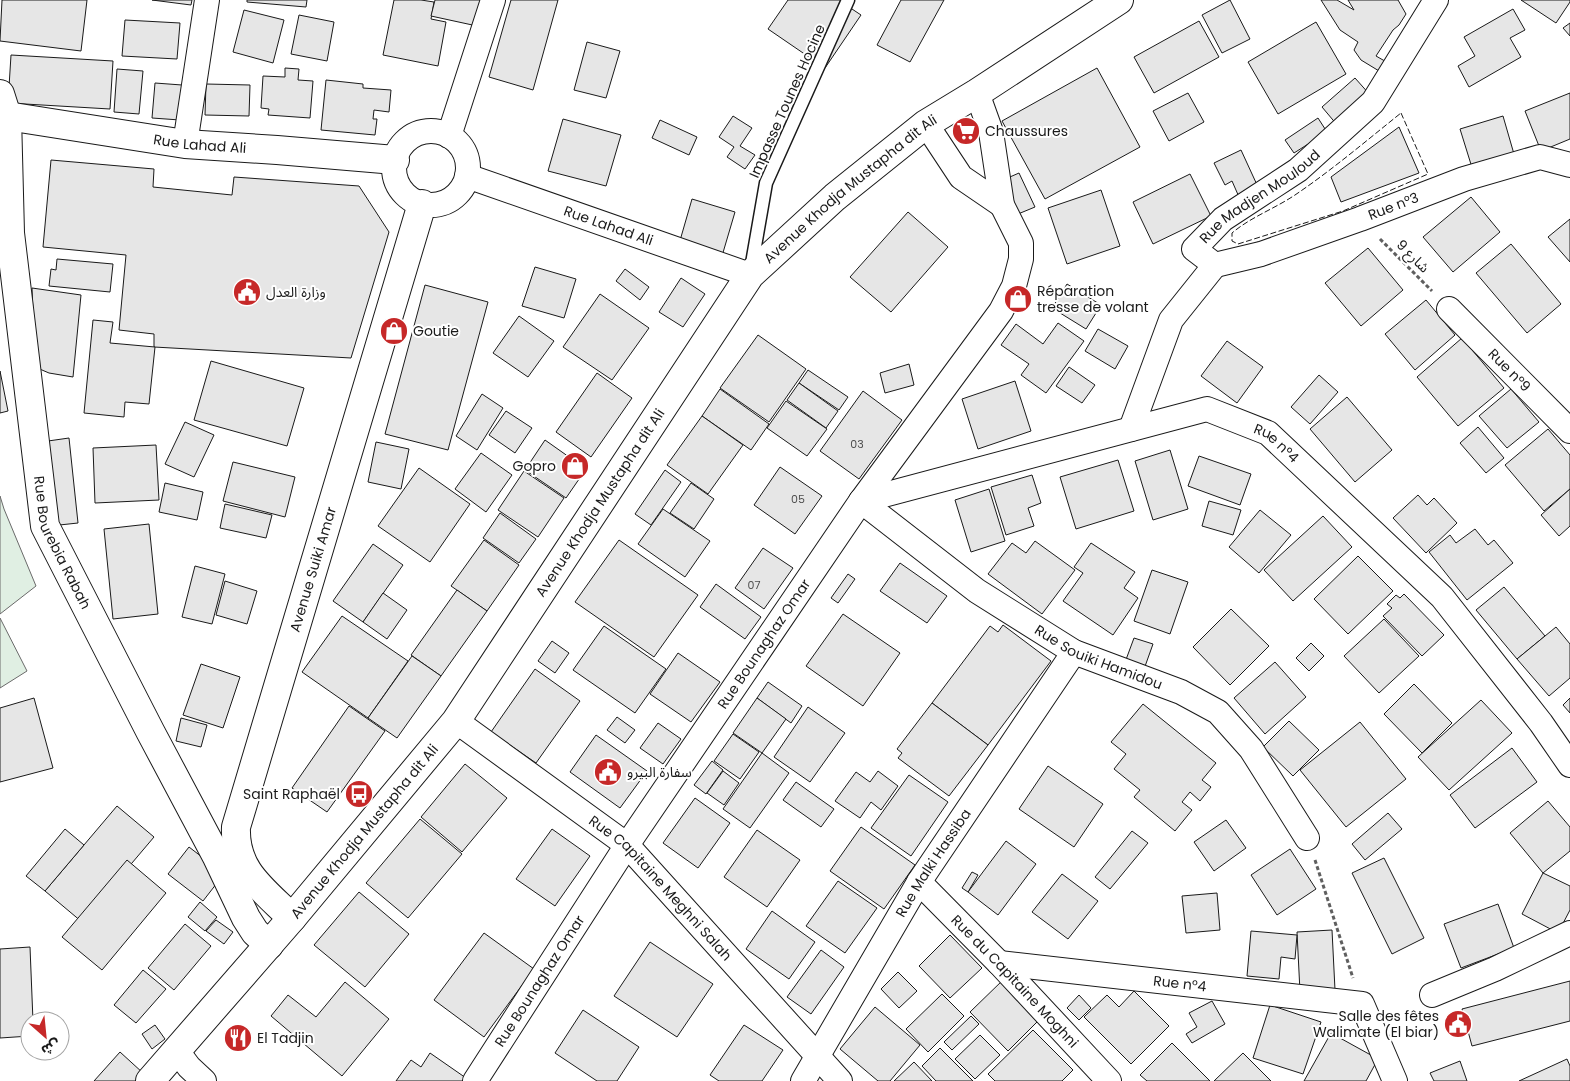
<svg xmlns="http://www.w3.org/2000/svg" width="1570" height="1081" viewBox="0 0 1570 1081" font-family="Poppins,'Noto Sans Arabic',sans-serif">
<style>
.green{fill:#e0efe3;stroke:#6a6a6a}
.building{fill:#e6e6e6;stroke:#1a1a1a}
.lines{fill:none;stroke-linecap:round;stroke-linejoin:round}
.service-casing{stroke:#1a1a1a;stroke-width:15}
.minor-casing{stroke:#1a1a1a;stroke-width:26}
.tertiary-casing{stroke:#1a1a1a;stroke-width:30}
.secondary-casing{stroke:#1a1a1a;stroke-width:30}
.path{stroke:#5f5f5f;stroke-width:3;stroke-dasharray:4 2.5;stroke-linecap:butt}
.service{stroke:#fff;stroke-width:12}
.minor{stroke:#fff;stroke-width:24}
.tertiary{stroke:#fff;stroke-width:28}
.secondary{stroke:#fff;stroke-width:28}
.fence{stroke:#1a1a1a;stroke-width:1;stroke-dasharray:6 2.5;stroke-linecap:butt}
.labels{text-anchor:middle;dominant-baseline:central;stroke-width:4;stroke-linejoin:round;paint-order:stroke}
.number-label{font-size:11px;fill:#4d4d4d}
.street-label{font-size:14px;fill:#1a1a1a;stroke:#fff}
.poi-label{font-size:14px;fill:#1a1a1a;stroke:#fff;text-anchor:start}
</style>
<rect width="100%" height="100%" fill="#fff"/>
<g class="green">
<path d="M0 496 4 509 36 586 0 614Z"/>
<path d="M0 618 27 671 0 688Z"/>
</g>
<g class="building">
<path d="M2 0H87L81 51 0 41Z"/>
<path d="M152 0H192L191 5Z"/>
<path d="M247 0H307L306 7 247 2Z"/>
<path d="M394 0H421L434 2 431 19 446 22 438 66 383 55Z"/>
<path d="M435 0H482L477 26 431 16Z"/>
<path d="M511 0H558L533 90 489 77Z"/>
<path d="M788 0H844L843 3 861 15 825 68 768 29Z"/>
<path d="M901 0H944L910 62 877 45Z"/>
<path d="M1230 0 1250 39 1222 53 1202 15Z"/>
<path d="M1321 0H1337L1354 10 1348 0H1398L1406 14 1399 25 1393 30 1376 56 1390 64 1384 74 1361 60 1354 50 1358 42 1340 30Z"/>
<path d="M1521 0H1570V2L1556 23Z"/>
<path d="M1513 9 1525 30 1510 38 1521 57 1469 87 1458 66 1475 56 1464 37Z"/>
<path d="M244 10 284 20 273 63 233 52Z"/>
<path d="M299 15 334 22 327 61 291 54Z"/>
<path d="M125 20 180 23 177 59 122 56Z"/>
<path d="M1199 21 1219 57 1154 93 1134 57Z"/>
<path d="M1316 22 1346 74 1278 114 1248 62Z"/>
<path d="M1570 23V36L1563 28Z"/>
<path d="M587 42 620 51 606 98 574 90Z"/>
<path d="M11 55 113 61 110 109 8 103Z"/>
<path d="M285 68 299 69 298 80 313 81 310 118 268 115 269 109 261 108 263 76 285 77Z"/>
<path d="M1097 68 1140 147 1045 199 1002 121Z"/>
<path d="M117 69 143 71 139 114 114 112Z"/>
<path d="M1355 78 1371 96 1338 126 1322 107Z"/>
<path d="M326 80 363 84V88L391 90 389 112 374 110 373 119H377L375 135 321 130Z"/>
<path d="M155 83 182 85 180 120 152 118Z"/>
<path d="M206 84 250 85 249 116 205 115Z"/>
<path d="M1188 93 1204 122 1169 141 1153 111Z"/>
<path d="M1570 93V139L1541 151 1525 111Z"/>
<path d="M733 116 752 128 740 146 755 155 745 169 727 157 734 147 719 137Z"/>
<path d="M1503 116 1516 161 1474 174 1460 129Z"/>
<path d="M1318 118 1327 132 1294 153 1285 140Z"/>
<path d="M563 119 621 135 606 186 548 171Z"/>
<path d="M660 120 697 137 689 155 652 138Z"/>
<path d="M1399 127 1419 173 1341 202 1331 177Z"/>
<path d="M1241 150 1258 187 1239 197 1232 181 1225 185 1214 163Z"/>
<path d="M51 160 154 169 153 187 232 195 234 177 359 186 389 232 351 358 154 347V334L119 330 126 255 43 247Z"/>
<path d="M1019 173 1035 207 1018 214 1003 180Z"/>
<path d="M1190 174 1211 216 1153 244 1133 202Z"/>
<path d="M1101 190 1120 246 1067 264 1048 208Z"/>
<path d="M1471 197 1500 232 1453 272 1423 237Z"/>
<path d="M692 199 735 212 722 256 679 244Z"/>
<path d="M908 212 948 247 891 312 850 277Z"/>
<path d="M1570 219V262L1548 237Z"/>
<path d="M1511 244 1561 304 1527 333 1476 273Z"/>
<path d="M1368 248 1403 290 1361 326 1325 283Z"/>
<path d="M57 259 113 264 110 292 49 286 51 269 56 270Z"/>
<path d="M535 267 576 279 564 318 522 306Z"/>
<path d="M625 269 649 287 640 300 616 281Z"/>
<path d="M681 278 705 294 683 327 659 312Z"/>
<path d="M1067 284 1101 305 1086 329 1052 308Z"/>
<path d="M425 285 488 302 448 450 385 434Z"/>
<path d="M32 288 81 295 73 377 49 373 35 367Z"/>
<path d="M600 294 649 328 612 380 563 347Z"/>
<path d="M1426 300 1455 335 1415 370 1385 334Z"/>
<path d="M519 316 554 341 528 377 493 353Z"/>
<path d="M93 320 113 322 110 343 155 347 149 404 125 402 124 417 84 413Z"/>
<path d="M1058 323 1084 341 1046 393 1021 375 1029 364 1001 345 1016 324 1043 344Z"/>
<path d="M1098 329 1128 346 1115 369 1085 351Z"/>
<path d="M758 335 806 369 769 422 720 388Z"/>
<path d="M1462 338 1504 388 1458 426 1417 377Z"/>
<path d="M1227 341 1263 367 1237 403 1201 376Z"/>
<path d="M211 361 304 388 287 446 194 420Z"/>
<path d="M909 364 914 385 885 393 880 373Z"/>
<path d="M1069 367 1095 385 1082 403 1056 386Z"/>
<path d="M808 370 848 397 839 410 799 383Z"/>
<path d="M0 371 8 411 0 413Z"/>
<path d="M597 373 632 398 591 457 556 432Z"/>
<path d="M1319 375 1338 392 1310 424 1291 407Z"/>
<path d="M1015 381 1031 431 978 449 962 399Z"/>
<path d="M799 383 838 411 826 428 787 400Z"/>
<path d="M720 389 769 424 751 450 702 416Z"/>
<path d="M1511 389 1539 422 1507 448 1479 416Z"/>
<path d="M863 391 902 420 859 479 820 451Z"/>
<path d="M482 394 503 408 477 450 456 436Z"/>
<path d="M1347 397 1392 450 1355 482 1310 429Z"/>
<path d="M786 401 827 429 807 456 767 428Z"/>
<path d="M506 411 532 428 515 453 489 435Z"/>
<path d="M702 416 743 445 708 494 667 465Z"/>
<path d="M185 422 214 435 194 477 165 464Z"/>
<path d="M1478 427 1504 458 1486 473 1460 443Z"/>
<path d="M1548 429 1570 455V489L1544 511 1505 465Z"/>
<path d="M69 438 78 523 50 526 41 442Z"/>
<path d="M545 440 586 469 566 498 525 470Z"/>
<path d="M376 442 409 449 401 489 368 482Z"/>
<path d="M156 445 159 500 95 503 93 448Z"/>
<path d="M1170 450 1188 509 1153 520 1135 461Z"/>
<path d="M481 453 512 475 486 512 455 489Z"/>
<path d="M1199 456 1251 474 1240 505 1188 486Z"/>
<path d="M1118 460 1134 511 1076 529 1060 477Z"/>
<path d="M233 462 295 477 285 517 223 501Z"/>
<path d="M780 467 822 496 795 534 754 505Z"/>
<path d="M419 468 470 504 430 562 378 526Z"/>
<path d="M665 470 681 482 651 525 635 514Z"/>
<path d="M524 471 564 498 538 537 498 510Z"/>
<path d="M1032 475 1041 503 1028 508 1034 526 1006 535 991 487Z"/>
<path d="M165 483 203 492 197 520 159 512Z"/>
<path d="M691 483 714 499 694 529 670 513Z"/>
<path d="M989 489 1005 541 971 552 955 500Z"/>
<path d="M1570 489V526L1559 536 1541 515Z"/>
<path d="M1418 495 1427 505 1434 498 1457 523 1426 553 1393 518Z"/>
<path d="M1209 501 1241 510 1233 535 1202 526Z"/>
<path d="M225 504 272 515 266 538 220 528Z"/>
<path d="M663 509 710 541 685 577 638 544Z"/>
<path d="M1260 510 1291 535 1259 573 1229 547Z"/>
<path d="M500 513 536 539 519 563 483 538Z"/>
<path d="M1323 516 1352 547 1293 601 1264 570Z"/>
<path d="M149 524 158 614 113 619 104 529Z"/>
<path d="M1475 529 1488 545 1494 540 1513 563 1467 600 1429 552 1450 535 1456 543Z"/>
<path d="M484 540 519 565 487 611 451 586Z"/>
<path d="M619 540 698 595 654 657 575 602Z"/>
<path d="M1035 541 1075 570 1042 614 988 574 1012 543 1026 553Z"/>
<path d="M1091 543 1135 572 1124 588 1138 598 1113 635 1063 601 1083 573 1074 567Z"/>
<path d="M373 544 403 565 363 622 333 601Z"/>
<path d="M763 548 793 568 764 609 735 588Z"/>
<path d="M1358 556 1393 591 1348 634 1314 599Z"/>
<path d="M900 563 947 596 927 623 880 591Z"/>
<path d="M195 566 225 574 212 624 182 617Z"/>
<path d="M1152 570 1188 582 1170 634 1134 621Z"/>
<path d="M848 574 855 579 838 603 831 598Z"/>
<path d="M225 581 257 591 247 624 216 615Z"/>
<path d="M716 584 761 617 745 639 700 607Z"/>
<path d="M1504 587 1545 636 1517 659 1476 610Z"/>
<path d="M457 590 487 611 441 676 411 655Z"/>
<path d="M383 593 407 610 387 639 363 622Z"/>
<path d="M1404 594 1444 635 1422 656 1383 616 1392 608 1387 604 1396 595 1400 598Z"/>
<path d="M1231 609 1269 646 1230 685 1193 647Z"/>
<path d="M843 614 900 653 863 706 806 666Z"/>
<path d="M342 616 408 661 368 718 302 672Z"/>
<path d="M1384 619 1419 656 1379 693 1344 656Z"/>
<path d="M1003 625 1051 661 988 745 932 703 990 626 998 632Z"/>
<path d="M604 626 666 669 635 713 573 670Z"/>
<path d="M1556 627 1570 644V678L1549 696 1517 659Z"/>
<path d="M1134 638 1153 644 1143 672 1124 665Z"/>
<path d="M552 641 569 653 555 673 538 661Z"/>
<path d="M1311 643 1324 656 1309 671 1296 658Z"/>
<path d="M678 653 720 682 691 722 650 694Z"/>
<path d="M412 656 441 676 397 738 368 718Z"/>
<path d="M1275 662 1306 697 1265 734 1234 698Z"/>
<path d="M201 664 240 677 223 728 183 715Z"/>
<path d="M535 669 580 701 536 763 491 732Z"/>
<path d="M768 682 802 706 791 723 757 698Z"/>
<path d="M1414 684 1452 723 1422 753 1384 714Z"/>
<path d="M34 698 53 768 0 782V708Z"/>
<path d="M757 698 786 719 762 753 733 733Z"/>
<path d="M1570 698V713L1563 705Z"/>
<path d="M1481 700 1512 733 1449 790 1418 757Z"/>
<path d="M932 703 988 745 949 796 898 758 902 753 897 749Z"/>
<path d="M1143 704 1216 763 1202 780 1211 787 1200 801 1190 792 1182 802 1192 810 1175 831 1134 797 1140 790 1114 769 1126 754 1111 742Z"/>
<path d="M349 706 385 731 327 812 292 788Z"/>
<path d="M808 707 845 733 810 782 774 757Z"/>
<path d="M617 717 635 730 625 743 607 730Z"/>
<path d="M181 718 207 725 201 747 176 741Z"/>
<path d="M1289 721 1319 750 1293 776 1263 747Z"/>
<path d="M1360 722 1406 779 1346 827 1300 770Z"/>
<path d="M658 723 681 739 663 764 640 748Z"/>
<path d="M733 734 759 752 740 779 714 761Z"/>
<path d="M596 735 647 771 620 808 570 772Z"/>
<path d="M1512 748 1537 782 1475 828 1450 795Z"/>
<path d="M762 753 789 773 750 828 723 809Z"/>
<path d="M712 761 723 770 706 794 694 785Z"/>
<path d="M465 764 507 798 462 852 421 817Z"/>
<path d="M1048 766 1103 804 1074 847 1019 809Z"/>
<path d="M723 771 739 783 724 805 707 793Z"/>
<path d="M878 771 898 786 881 810 871 802 860 818 835 801 856 772 870 782Z"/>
<path d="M909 775 948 802 911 856 871 828Z"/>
<path d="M796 782 834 809 821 827 783 800Z"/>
<path d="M695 798 730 823 698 868 663 843Z"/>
<path d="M1548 801 1570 827V851L1543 873 1510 833Z"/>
<path d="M117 806 154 837 82 922 45 891Z"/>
<path d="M1388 813 1402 829 1365 860 1352 844Z"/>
<path d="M420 819 462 854 408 918 366 883Z"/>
<path d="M1226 820 1246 848 1214 871 1194 842Z"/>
<path d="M861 827 915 865 884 909 830 871Z"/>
<path d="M65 829 84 845 45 891 26 876Z"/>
<path d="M552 829 590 856 555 906 516 879Z"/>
<path d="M757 830 800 860 767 907 724 877Z"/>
<path d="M1132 831 1148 843 1110 889 1095 877Z"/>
<path d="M1006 841 1036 864 998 915 968 892Z"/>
<path d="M189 847 224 874 203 901 168 874Z"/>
<path d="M1290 849 1316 889 1277 915 1251 875Z"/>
<path d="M1384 858 1424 938 1392 954 1352 873Z"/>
<path d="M127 860 166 893 102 970 62 937Z"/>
<path d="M972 872 978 875 968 892 962 888Z"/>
<path d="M1543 873 1570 886V910L1558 933 1522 914Z"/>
<path d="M1062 874 1098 901 1068 939 1032 912Z"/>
<path d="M838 881 877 908 845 953 806 926Z"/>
<path d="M359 892 409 934 365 987 314 945Z"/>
<path d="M1217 893 1220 930 1186 933 1182 896Z"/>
<path d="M200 902 217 917 205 931 188 917Z"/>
<path d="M1498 904 1514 948 1461 968 1444 924Z"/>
<path d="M772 911 815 942 789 979 746 949Z"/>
<path d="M216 920 233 932 224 944 206 931Z"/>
<path d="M185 924 211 946 174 990 148 968Z"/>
<path d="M1332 930 1335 990 1300 992 1297 932Z"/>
<path d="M1251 931 1297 935 1295 959 1281 957 1279 979 1247 976Z"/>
<path d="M484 933 534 969 484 1037 434 1000Z"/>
<path d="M950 935 982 968 950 998 919 966Z"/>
<path d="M650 942 713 984 677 1037 614 996Z"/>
<path d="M30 947 33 1021H30V1036L0 1038V949Z"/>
<path d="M821 950 844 967 811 1014 787 997Z"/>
<path d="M143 970 166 989 136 1023 114 1005Z"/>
<path d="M898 972 917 991 899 1008 881 989Z"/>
<path d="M1004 979 1042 1017 1008 1051 970 1012Z"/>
<path d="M1570 981V1021L1472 1046 1462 1009Z"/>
<path d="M345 982 389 1019 342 1076 271 1016 288 995 316 1017Z"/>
<path d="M1134 991 1169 1026 1131 1064 1084 1017 1107 995 1119 1007Z"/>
<path d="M942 994 964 1016 928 1052 906 1029Z"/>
<path d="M1079 995 1091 1008 1079 1020 1067 1008Z"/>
<path d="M1212 1001 1225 1024 1192 1043 1186 1034 1197 1027 1189 1013Z"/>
<path d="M1270 1005 1321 1022 1303 1074 1253 1058Z"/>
<path d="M875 1007 920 1045 890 1081H878L840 1049Z"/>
<path d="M583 1010 639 1047 617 1081H597L555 1053Z"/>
<path d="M971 1016 979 1024 952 1050 944 1042Z"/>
<path d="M155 1025 165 1039 152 1049 142 1034Z"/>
<path d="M744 1025 783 1050 762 1081H719L710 1075Z"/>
<path d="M1033 1030 1073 1070 1062 1081H995L988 1074Z"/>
<path d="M1331 1033 1378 1059 1366 1081H1304Z"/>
<path d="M980 1035 1000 1055 975 1079 955 1059Z"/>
<path d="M1172 1043 1210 1081H1147L1140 1075Z"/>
<path d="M940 1048 973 1081H936L922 1066Z"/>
<path d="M120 1052 143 1073 137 1081H94Z"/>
<path d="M430 1053 466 1078 464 1081H396L411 1060 421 1067Z"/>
<path d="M1243 1053 1271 1081H1214Z"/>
<path d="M1567 1059 1570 1066V1081H1519Z"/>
<path d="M1460 1061 1467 1081H1434L1430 1073Z"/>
<path d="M914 1062 932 1081H894Z"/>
</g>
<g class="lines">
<defs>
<path id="service" d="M751 269 766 183 848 0"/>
<g id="minor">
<path d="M926 124 961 177 1002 205"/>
<circle cx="431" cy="168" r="37"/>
<path d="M449 136 493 0"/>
<path d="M185 144 207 0"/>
<path id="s1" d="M467 176 750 275"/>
<path id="s2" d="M1215 265 1194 249 1223 219 1298 170 1373 102 1436 0"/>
<path id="s3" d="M1215 265 1261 254 1360 219 1464 179 1540 157 1570 165"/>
<path id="s4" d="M1449 309 1570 431"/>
<path d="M1131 429 1171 320 1215 265"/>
<path id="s5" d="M861 501 1207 409 1268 433 1442 597 1541 723 1570 765"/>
<path id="s6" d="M861 501 977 591 1074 652 1181 692 1218 712 1251 749 1307 838"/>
<path id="s7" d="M456 721 627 845 840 1081"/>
<path id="s8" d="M919 882 999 963 1109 1081"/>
<path id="s9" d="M999 963 1362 1004 1395 1081"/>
<path d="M1432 995 1495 969 1570 933"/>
<path d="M177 1051 189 1067 204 1081"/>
<path id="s10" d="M475 1081 627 845 861 501 1001 311 1014 286 1021 259V243L1002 205 991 132 977 93"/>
<path id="s11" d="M803 1081 919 882 1074 652"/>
</g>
<g id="tertiary">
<path id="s12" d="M0 94 7 116 10 233 45 526 150 731 217 857 246 918 255 932 269 945"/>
<path id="s13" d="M7 116 185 144 277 150 395 160"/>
<path id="s14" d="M292 918C264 890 234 871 236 827L422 204"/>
</g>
<g id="secondary">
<path id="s15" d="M150 1081 292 918 456 721 750 275 835 197 926 124 977 93 1119 0"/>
</g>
</defs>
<use href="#service" class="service-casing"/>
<use href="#minor" class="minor-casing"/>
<use href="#tertiary" class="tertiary-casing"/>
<use href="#secondary" class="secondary-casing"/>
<g class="path">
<path d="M1380 239 1432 291"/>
<path d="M1315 860 1353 978"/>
</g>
<use href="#service" class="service"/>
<use href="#minor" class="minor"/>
<use href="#tertiary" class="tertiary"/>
<use href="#secondary" class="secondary"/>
<path class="fence" d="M1401 113 1428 174 1343 211 1238 244 1232 241V233C1251 217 1274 209 1295 195 1332 170 1366 141 1401 113Z"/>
</g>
<defs>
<symbol id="supermarket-disc" viewBox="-11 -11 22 22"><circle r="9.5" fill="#c62828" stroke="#fff"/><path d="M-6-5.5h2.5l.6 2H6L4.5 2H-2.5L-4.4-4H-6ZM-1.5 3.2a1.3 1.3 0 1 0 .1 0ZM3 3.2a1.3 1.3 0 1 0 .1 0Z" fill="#fff"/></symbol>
<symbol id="civic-disc" viewBox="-11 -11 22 22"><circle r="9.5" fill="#c62828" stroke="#fff"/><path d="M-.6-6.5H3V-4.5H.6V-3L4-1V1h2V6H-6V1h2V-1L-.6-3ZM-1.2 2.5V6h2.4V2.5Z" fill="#fff"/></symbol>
<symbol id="shop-disc" viewBox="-11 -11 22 22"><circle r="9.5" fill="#c62828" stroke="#fff"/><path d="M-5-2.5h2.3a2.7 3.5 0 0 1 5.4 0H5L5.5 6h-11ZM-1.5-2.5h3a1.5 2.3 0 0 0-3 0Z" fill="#fff"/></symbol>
<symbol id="bus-disc" viewBox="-11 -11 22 22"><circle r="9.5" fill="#c62828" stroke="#fff"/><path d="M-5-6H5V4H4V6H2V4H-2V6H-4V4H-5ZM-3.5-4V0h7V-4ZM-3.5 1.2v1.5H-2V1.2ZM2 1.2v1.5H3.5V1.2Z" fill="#fff"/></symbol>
<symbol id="restaurant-disc" viewBox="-11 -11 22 22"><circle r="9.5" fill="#c62828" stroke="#fff"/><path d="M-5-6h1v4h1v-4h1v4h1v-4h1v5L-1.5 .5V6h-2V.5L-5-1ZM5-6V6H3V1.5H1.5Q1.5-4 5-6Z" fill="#fff"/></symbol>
</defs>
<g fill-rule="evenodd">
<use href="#supermarket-disc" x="950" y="115" width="32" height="32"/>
<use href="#civic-disc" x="231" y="276" width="32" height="32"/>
<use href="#shop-disc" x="1002" y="283" width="32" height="32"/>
<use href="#shop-disc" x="378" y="315" width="32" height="32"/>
<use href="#shop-disc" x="559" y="450" width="32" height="32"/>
<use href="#civic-disc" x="592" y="756" width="32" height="32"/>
<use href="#bus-disc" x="343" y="778" width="32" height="32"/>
<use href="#civic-disc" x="1442" y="1008" width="32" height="32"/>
<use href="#restaurant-disc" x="222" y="1022" width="32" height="32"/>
</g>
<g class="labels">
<g class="number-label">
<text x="857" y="444">03</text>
<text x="798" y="499">05</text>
<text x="754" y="585">07</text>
</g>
<g class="street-label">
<text transform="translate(787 101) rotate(-66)">Impasse Tounes Hocine</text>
<text stroke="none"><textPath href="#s13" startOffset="195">Rue Lahad Ali</textPath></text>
<text stroke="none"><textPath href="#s15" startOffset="1139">Avenue Khodja Mustapha dit Ali</textPath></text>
<text stroke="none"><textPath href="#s2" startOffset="111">Rue Madjen Mouloud</textPath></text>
<text stroke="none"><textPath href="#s3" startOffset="188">Rue n°3</textPath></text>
<text stroke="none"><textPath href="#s1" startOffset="150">Rue Lahad Ali</textPath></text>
<text transform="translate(1413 256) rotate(45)">شارع 9</text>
<text stroke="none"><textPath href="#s4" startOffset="86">Rue n°9</textPath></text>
<text stroke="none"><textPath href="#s5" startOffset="436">Rue n°4</textPath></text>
<text stroke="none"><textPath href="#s15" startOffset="734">Avenue Khodja Mustapha dit Ali</textPath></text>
<text stroke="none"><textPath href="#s12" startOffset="456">Rue Bourebia Rabah</textPath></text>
<text stroke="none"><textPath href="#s14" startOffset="380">Avenue Suiki Amar</textPath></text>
<text stroke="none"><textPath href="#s10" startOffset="524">Rue Bounaghaz Omar</textPath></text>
<text stroke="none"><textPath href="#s6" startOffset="286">Rue Souiki Hamidou</textPath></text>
<text stroke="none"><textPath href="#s15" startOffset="329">Avenue Khodja Mustapha dit Ali</textPath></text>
<text stroke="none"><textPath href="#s11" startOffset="254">Rue Malki Hassiba</textPath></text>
<text stroke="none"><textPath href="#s7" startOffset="265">Rue Capitaine Meghni Salah</textPath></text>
<text stroke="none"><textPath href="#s10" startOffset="119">Rue Bounaghaz Omar</textPath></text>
<text stroke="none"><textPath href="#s8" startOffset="138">Rue du Capitaine Moghni</textPath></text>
<text stroke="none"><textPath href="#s9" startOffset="182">Rue n°4</textPath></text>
</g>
<g class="poi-label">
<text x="985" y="131">Chaussures</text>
<text x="1037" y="291">Réparation<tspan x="1037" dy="16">tresse de volant</tspan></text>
<text x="266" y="292">وزارة العدل</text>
<text x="413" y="331">Goutie</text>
<text x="556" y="466" text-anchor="end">Gopro</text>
<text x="627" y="772">سفارة البيرو</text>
<text x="340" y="794" text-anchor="end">Saint Raphaël</text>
<text x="1439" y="1016" text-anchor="end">Salle des fêtes<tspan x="1439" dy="16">Walimate (El biar)</tspan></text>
<text x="257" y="1038">El Tadjin</text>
</g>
</g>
<g transform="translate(45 1036) rotate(153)"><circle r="24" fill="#ffffff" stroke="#a3a3a3"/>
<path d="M0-4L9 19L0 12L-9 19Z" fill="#c62828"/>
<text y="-8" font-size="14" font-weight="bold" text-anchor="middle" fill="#1a1a1a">ش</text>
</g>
</svg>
